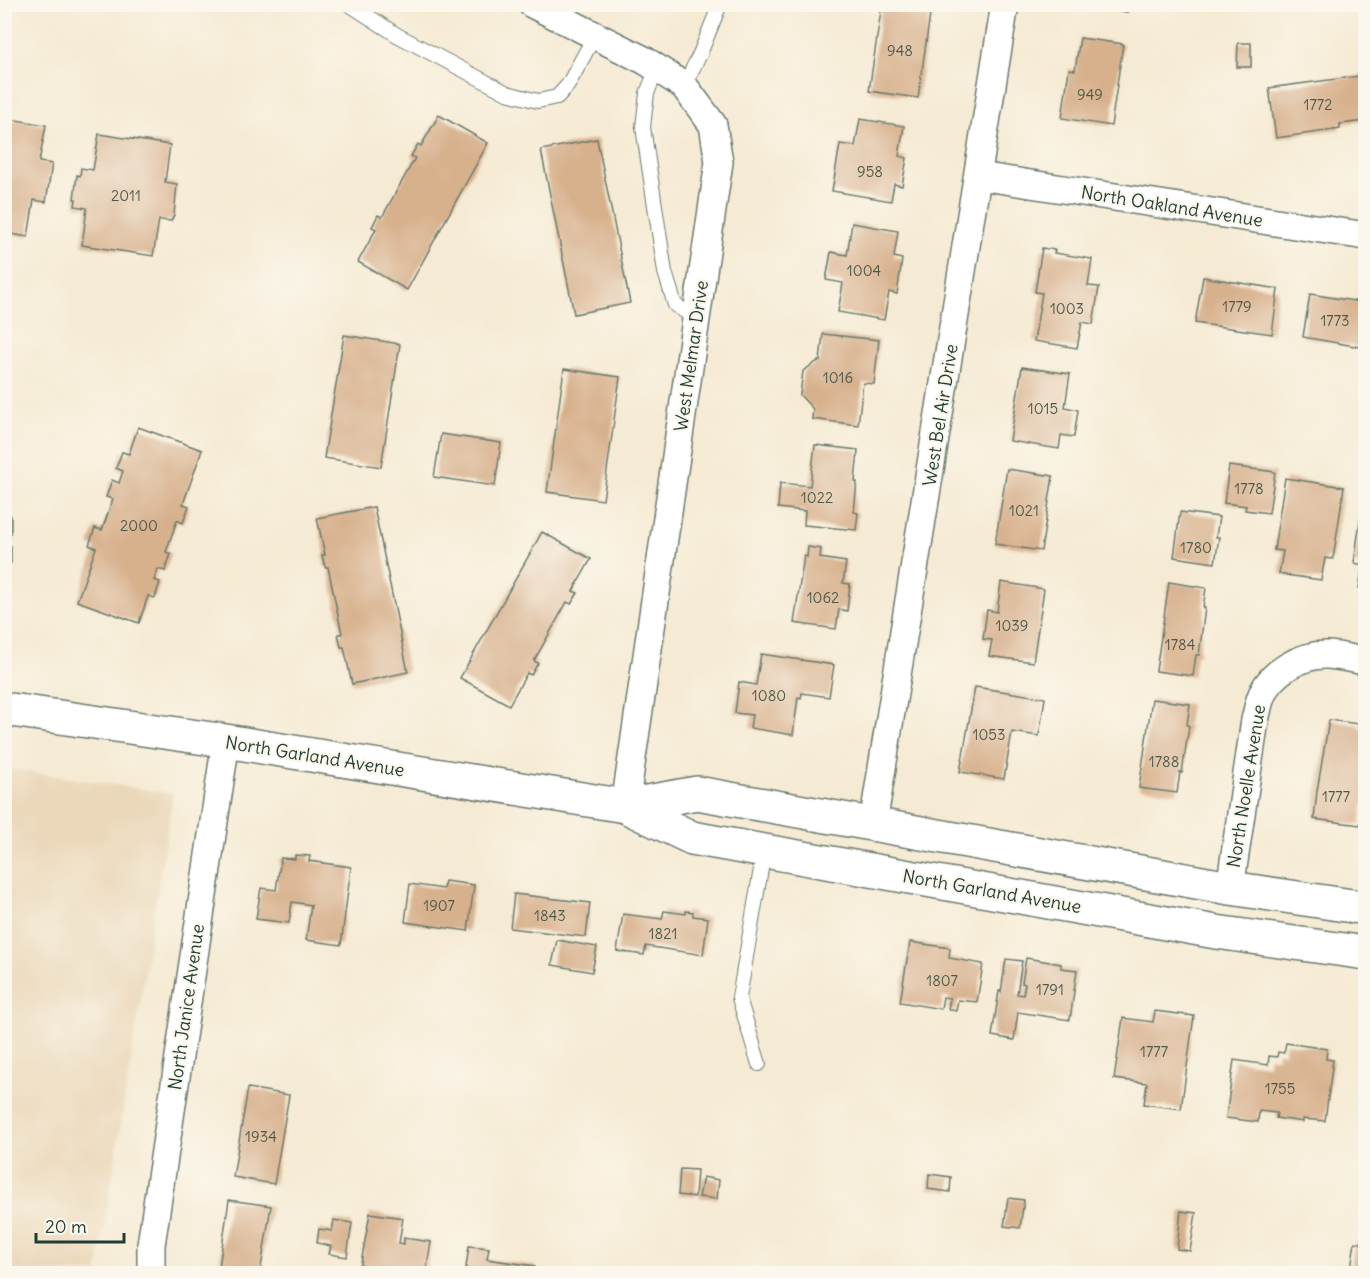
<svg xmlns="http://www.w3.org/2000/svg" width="1370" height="1278" viewBox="0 0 1370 1278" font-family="Delius,sans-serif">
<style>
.built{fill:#ebd8ba}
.building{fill:#d7b08c}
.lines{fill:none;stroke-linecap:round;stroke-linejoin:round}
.service-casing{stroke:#6a7a6c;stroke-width:16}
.minor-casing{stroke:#6a7a6c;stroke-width:30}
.secondary-casing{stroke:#6a7a6c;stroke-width:36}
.service{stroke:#fff;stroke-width:14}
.minor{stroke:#fff;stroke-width:27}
.secondary{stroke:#fff;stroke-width:33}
.labels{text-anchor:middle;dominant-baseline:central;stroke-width:4.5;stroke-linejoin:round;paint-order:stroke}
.number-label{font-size:15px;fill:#4d5a4a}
.street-label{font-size:18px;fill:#1f3d34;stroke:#fbf7ec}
</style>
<rect width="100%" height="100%" fill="#fbf7ec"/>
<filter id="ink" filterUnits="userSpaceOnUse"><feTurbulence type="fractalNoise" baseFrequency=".0167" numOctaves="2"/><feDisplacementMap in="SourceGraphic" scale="12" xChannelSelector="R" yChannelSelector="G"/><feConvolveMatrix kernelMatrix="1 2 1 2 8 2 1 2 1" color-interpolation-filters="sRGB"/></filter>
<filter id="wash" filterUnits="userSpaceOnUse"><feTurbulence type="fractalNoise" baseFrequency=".008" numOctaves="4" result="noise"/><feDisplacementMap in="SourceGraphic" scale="24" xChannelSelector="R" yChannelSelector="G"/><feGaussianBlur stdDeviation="1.35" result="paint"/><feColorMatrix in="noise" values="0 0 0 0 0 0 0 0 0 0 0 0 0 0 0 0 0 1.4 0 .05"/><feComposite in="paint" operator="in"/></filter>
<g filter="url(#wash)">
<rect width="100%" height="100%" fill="#f5ead3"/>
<path class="built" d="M4 768 173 794 97 1273H5Z"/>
<g id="blocks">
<g class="building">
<path d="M882 4H907L931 8 918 98 869 91Z"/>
<path d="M1087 4H1128L1127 12Z"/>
<path d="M1080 38 1123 44 1111 126 1062 118 1069 69 1075 70Z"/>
<path d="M1238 43H1251V67H1237Z"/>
<path d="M1366 75V121L1340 124V129L1276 138 1269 88Z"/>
<path d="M439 115 488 143 407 290 358 262 376 229 372 227 378 215 382 217 415 158 411 156 418 144 421 146Z"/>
<path d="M4 118 46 125 39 162 52 164 46 202 34 200 28 237 4 233Z"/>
<path d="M860 119 904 126 899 156 907 158 902 186 894 184 891 201 832 191 840 144 855 146Z"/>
<path d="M99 134 170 145 165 182 177 184 174 215 171 221 159 220 153 256 82 245 87 208 75 206 76 199H74L77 175 80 176 81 168 93 170Z"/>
<path d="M597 139 630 303 574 314 541 150Z"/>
<path d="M852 223 898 231 894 257 902 259 897 294 889 292 884 320 838 312 843 283 826 280 831 252 847 255Z"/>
<path d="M1042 248 1055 250 1054 253 1092 259 1088 286 1099 287 1093 324 1082 322 1077 348 1034 341 1042 293 1035 292Z"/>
<path d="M1203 277 1278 289 1272 334 1195 323Z"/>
<path d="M1310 294 1366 303V348L1303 337Z"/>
<path d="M823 334 879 340 874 384 863 383 858 425 812 419 813 409 800 395 803 371 818 361H820Z"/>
<path d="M344 335 400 344 381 467 324 458Z"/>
<path d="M1022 367 1070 374 1065 407 1078 410 1074 437 1061 435 1059 449 1010 441Z"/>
<path d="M564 369 620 377 603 500 547 492Z"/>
<path d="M138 427 202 450 183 504 189 506 183 523 177 520 166 552 171 554 165 571 158 569 154 580 160 582 155 598 148 596 139 623 77 601 96 548 89 545 95 528 102 530 113 499 106 497 112 480 119 483 123 471 116 468 122 452 129 454Z"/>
<path d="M441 434 501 443 495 486 434 477Z"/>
<path d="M815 445 858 450 855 482H857L854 512 858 513 856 530 804 525 805 511 778 508 780 483 810 486Z"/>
<rect x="4" y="466" width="6" height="17"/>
<path d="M1229 466 1275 472 1269 513 1245 510 1246 506 1224 503Z"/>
<path d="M1007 469 1053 476 1041 551 995 544Z"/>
<path d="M1285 478 1344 487 1333 559 1325 558 1321 580 1279 574 1283 551 1274 550Z"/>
<path d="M1364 493H1366V589L1359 588 1363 565 1354 563Z"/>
<path d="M374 507 408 672 352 684 344 647H341L338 634H342L328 567H325L322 555H325L317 518Z"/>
<path d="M1180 512 1219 517 1216 537H1219L1215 563 1174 557Z"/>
<rect x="4" y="516" width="7" height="17"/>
<path d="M542 532 591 559 573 591 578 593 571 604 567 602 534 661 538 663 531 675 527 673 509 705 460 678Z"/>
<rect x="4" y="546" width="7" height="17"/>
<path d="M808 547 821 549 820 558 846 562 843 583 850 584 847 611 839 609 836 629 794 623 804 556 807 557Z"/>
<path d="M1001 582 1044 589 1033 662 989 656 992 640 983 639 987 610 997 612Z"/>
<path d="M1169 582 1206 588 1203 608H1205L1199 655H1196L1193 676 1156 671Z"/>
<path d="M761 654 834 665 829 697 802 693 801 698 798 697 793 735 750 728 752 715 735 713 739 682 756 685Z"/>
<path d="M975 687 1045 698 1039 736 1012 732 1004 779 960 772Z"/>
<path d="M1152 699 1190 704 1187 725 1189 726 1182 773 1180 772 1177 793 1139 788Z"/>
<path d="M1329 720 1359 724 1358 727 1366 728V787L1360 825 1314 819 1317 791Z"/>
<path d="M295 855 310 856 309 861 351 867 341 945 306 940 311 905 292 902 289 923 256 919 261 888 276 890 281 858 295 859Z"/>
<path d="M445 881 474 885 468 931 405 922 410 884 443 889Z"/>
<path d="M514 894 590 903 586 937 510 928Z"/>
<path d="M664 911 686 914V911L693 912V916L708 918 703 955 646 946 644 955 617 951 623 914 662 919Z"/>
<path d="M557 940 597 947 592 972 552 965Z"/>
<path d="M910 942 950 948 949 958 983 964 977 1002 958 1000 956 1011 948 1009 950 998 943 997 941 1009 900 1002Z"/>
<path d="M1026 958 1061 964V968L1077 970 1070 1020 1018 1012 1014 1040 992 1036 999 991 1001 992 1006 959 1022 961 1017 994 1023 995 1025 984 1022 983Z"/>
<path d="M1155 1011 1194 1016 1181 1109 1144 1104 1147 1083 1114 1079 1123 1018 1153 1022Z"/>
<path d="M1286 1043 1327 1049 1326 1059 1333 1060 1325 1121 1303 1119V1122L1276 1118 1277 1113 1259 1111 1258 1122 1226 1118 1234 1060 1268 1065 1269 1056 1277 1057 1278 1052 1284 1053Z"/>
<path d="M248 1088 289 1095 274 1184 233 1177Z"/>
<path d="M680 1169 697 1170 695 1197 678 1195Z"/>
<path d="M929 1174 951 1177 950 1192 928 1189Z"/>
<path d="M703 1177 719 1180 717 1199 699 1197Z"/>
<path d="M1008 1198 1024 1200 1020 1228 1004 1226Z"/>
<path d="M229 1200 271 1206 260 1274H218Z"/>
<path d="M1181 1211 1196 1213 1190 1251 1177 1249Z"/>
<path d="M370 1213 403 1218 399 1243 404 1244V1238L431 1242 426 1274H359Z"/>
<path d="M334 1220 352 1223 347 1257 329 1254 331 1246 317 1243 319 1229 332 1231Z"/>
<path d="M1355 1242 1366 1244V1274H1350Z"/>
<path d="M469 1246 489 1248 487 1259 535 1266 534 1274H465Z"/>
</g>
</g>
</g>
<g filter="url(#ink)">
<use href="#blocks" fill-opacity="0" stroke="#6a7a6c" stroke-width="1.5"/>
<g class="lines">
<defs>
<g id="service">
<path d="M349 4 397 35 507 93 538 101 557 97 568 85 595 35"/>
<path d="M657 69 647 93 643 127 665 272 675 305 697 319"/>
<path d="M684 86 700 54 720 4"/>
<path d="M759 1064 739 998 764 851"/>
</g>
<g id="minor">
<path d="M532 4 646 61 684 86 713 125 719 162 625 806"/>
<path d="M979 176 1366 236"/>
<path d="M873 824 1005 4"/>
<path d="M1230 888 1255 720C1257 713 1258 705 1261 697 1270 672 1302 654 1328 655 1341 656 1353 659 1366 661"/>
<path d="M151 1274V1245L226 741"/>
</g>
<g id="secondary">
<path d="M4 709 226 741 625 806 692 838 1216 932 1366 953"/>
<path d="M625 806 697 793 1230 888 1366 908"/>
</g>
</defs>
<use href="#service" class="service-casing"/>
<use href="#minor" class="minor-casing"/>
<use href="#secondary" class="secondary-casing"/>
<use href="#service" class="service"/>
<use href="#minor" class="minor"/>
<use href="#secondary" class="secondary"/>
</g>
</g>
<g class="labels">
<g class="number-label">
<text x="900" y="50">948</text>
<text x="1090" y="94">949</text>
<text x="1318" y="104">1772</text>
<text x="870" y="171">958</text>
<text x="126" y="195">2011</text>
<text x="864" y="270">1004</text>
<text x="1237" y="306">1779</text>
<text x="1067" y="308">1003</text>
<text x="1335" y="320">1773</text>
<text x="838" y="377">1016</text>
<text x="1043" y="408">1015</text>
<text x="1249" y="488">1778</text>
<text x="817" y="497">1022</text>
<text x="1024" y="510">1021</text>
<text x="139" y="525">2000</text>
<text x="1196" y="547">1780</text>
<text x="823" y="597">1062</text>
<text x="1012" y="625">1039</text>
<text x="1180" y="644">1784</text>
<text x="769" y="695">1080</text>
<text x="989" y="734">1053</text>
<text x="1164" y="761">1788</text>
<text x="1336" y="796">1777</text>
<text x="439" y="905">1907</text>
<text x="550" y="915">1843</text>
<text x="663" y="933">1821</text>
<text x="942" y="980">1807</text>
<text x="1050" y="989">1791</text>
<text x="1154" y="1051">1777</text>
<text x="1280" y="1088">1755</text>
<text x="261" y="1136">1934</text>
</g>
<g class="street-label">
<text transform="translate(1172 206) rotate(9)">North Oakland Avenue</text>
<text transform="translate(691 356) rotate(-82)">West Melmar Drive</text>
<text transform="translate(940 415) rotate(-81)">West Bel Air Drive</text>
<text transform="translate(315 756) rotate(9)">North Garland Avenue</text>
<text transform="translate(1246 786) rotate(-81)">North Noelle Avenue</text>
<text transform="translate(992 891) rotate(10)">North Garland Avenue</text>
<text transform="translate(186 1007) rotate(-82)">North Janice Avenue</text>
</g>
</g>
<rect width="1370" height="1278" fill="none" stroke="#fbf7ec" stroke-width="24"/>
<path d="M36 1233v9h88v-9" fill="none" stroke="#1f3d34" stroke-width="3"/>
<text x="45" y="1233" font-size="18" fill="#1f3d34" stroke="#fbf7ec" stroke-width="4.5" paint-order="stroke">20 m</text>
</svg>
